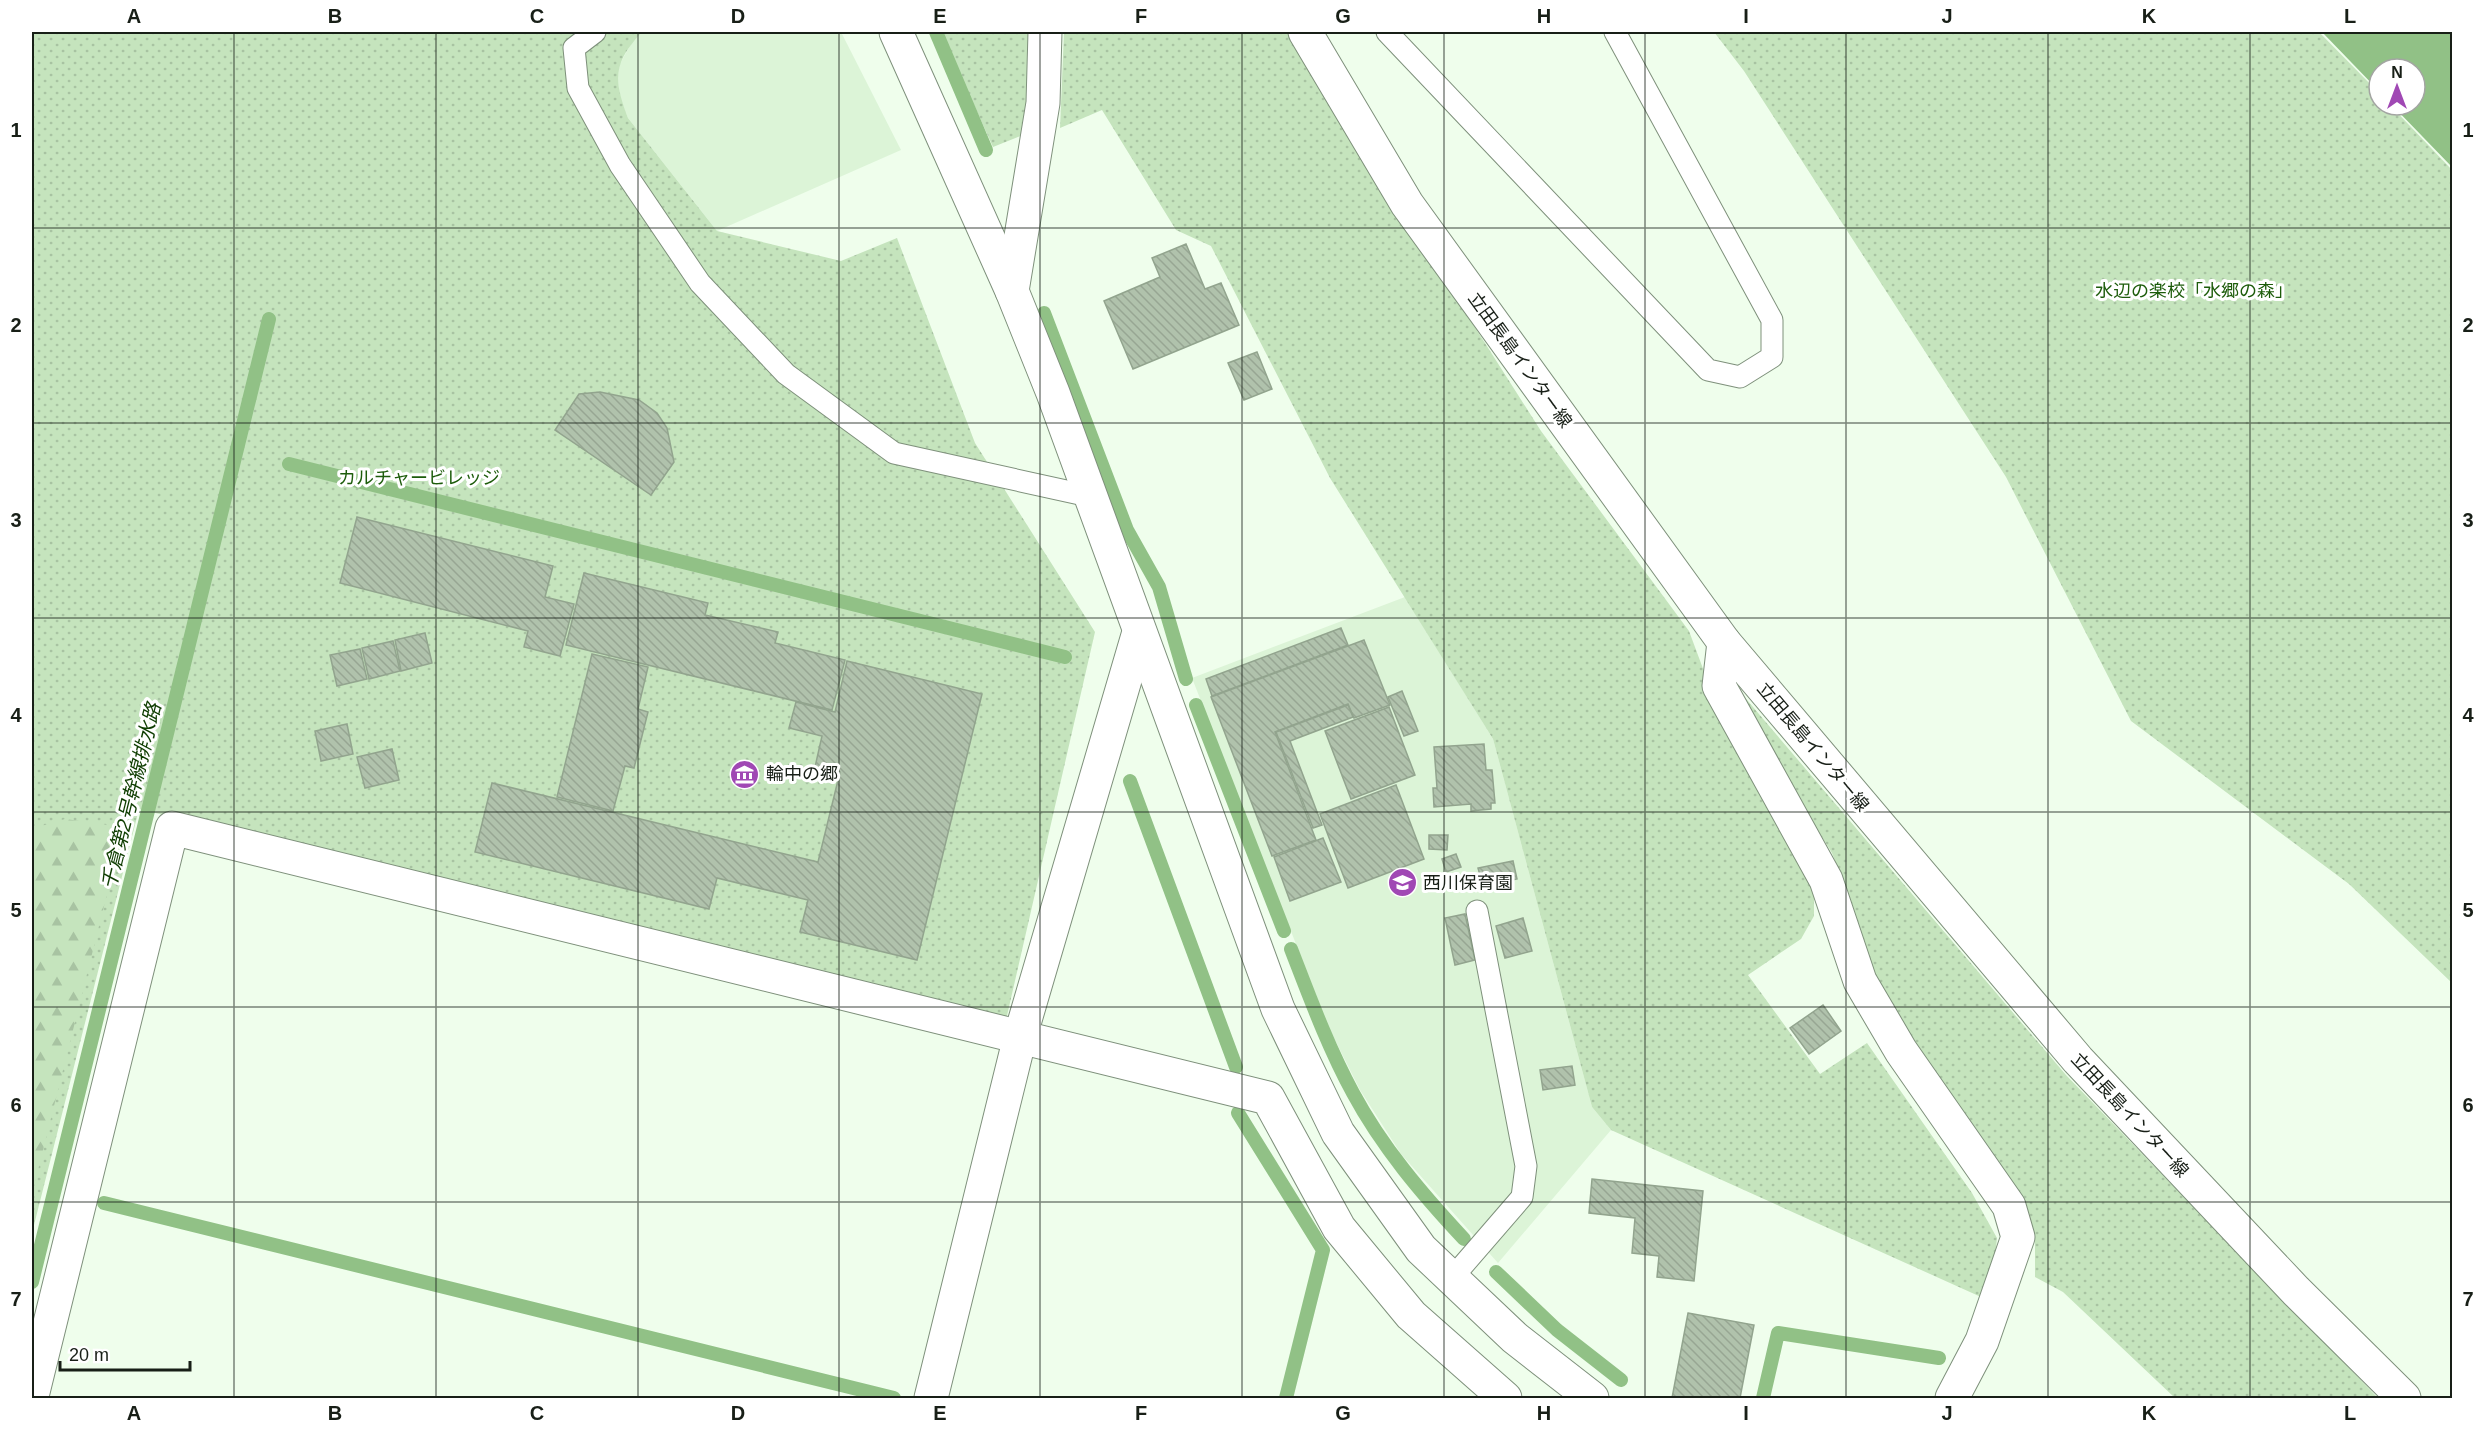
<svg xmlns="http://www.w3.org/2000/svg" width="2484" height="1430" viewBox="0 0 2484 1430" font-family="Helvetica,'Noto Sans JP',sans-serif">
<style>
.built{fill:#dcf4d7}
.green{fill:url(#green-dots)}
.forest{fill:url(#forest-firs)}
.water{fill:#91c186}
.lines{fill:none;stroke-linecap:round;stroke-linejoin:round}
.stream{stroke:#91c186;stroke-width:14}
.building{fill:url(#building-back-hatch);stroke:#92a48e;stroke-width:1.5}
.service-casing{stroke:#7e907b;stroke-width:23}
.minor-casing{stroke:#7e907b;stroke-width:35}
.tertiary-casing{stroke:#7e907b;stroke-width:35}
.secondary-casing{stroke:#7e907b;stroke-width:35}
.service{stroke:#fff;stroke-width:21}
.minor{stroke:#fff;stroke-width:33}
.tertiary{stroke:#fff;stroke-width:33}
.secondary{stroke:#fff;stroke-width:33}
.grid{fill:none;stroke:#181f17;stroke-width:1.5;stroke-opacity:0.55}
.labels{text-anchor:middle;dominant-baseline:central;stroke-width:6;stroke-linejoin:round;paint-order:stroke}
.park-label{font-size:18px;fill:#1d5c0b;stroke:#fff}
.street-label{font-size:18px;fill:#181f17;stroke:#fff}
.poi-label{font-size:18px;fill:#181f17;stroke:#fff;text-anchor:start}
.water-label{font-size:20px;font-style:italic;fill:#0e3d01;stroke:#fff}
.neatline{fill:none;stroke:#181f17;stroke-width:2}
.grid-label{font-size:20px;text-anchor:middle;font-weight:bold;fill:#181f17}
</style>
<defs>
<pattern id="green-dots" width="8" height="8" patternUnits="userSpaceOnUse" patternTransform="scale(1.5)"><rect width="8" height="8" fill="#c5e4bd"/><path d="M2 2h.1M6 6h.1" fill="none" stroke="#a8c3a2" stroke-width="1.8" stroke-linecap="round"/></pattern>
<pattern id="forest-firs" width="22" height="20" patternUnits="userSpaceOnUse" patternTransform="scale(1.5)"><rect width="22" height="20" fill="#c5e4bd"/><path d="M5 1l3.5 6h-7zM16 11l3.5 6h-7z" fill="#a8c3a2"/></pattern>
<pattern id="building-back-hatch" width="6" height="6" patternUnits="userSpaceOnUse" patternTransform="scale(1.5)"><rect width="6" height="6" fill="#b0c2ac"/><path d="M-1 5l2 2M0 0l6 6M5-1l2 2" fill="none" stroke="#97a693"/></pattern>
</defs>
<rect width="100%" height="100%" fill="#effeec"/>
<g class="built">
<path d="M642 32H841L901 150 717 231 628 118 619 96 617 69 631 44Z"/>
<path d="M1405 597 1493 739 1592 1107 1611 1130 1498 1263 1401 1154 1360 1090 1328 1026 1192 678Z"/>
</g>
<g class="green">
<path d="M32 32H642C613 63 613 79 628 118L717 231 841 261 897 238 975 443 1095 632 1006 1020 139 809 32 1233Z"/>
<path d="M941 32H1035L1023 135 993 147Z"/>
<path d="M1064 32H1287L1541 431 1689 631 1718 709 1814 891V916L1801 939 1748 975 1820 1074 1867 1043 1972 1193 1997 1238 1994 1267 1981 1297 1611 1130 1592 1107 1493 739 1330 478 1211 246 1176 230 1102 110 1060 128Z"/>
<path d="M1714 32H2319L2379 93V105H2390L2452 170V983L2349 884 2131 721 2006 477 1744 71Z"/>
<path d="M1736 687 2066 1075 2378 1398H2175L2063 1292 2035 1277V1238L2023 1200 1900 1031 1867 970 1845 887 1832 853 1730 690Z"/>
</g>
<path class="forest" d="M65 819 103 824 123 830 32 1194V838L38 827Z"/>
<path class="water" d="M2322 32H2452V167L2392 105H2415V69H2379V91Z"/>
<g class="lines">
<g class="stream">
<path d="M936 32 986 150"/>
<path d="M1044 313 1127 530 1159 587 1186 679"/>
<path d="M289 464 1065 657"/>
<path d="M1196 705 1284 931"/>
<path d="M1130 781 1236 1067"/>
<path d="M1291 949C1310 998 1328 1047 1353 1093 1382 1147 1422 1194 1464 1239"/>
<path d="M1238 1113 1323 1250 1286 1398"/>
<path d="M104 1203 894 1398"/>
<path d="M1496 1272 1557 1330 1621 1380"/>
<path d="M32 1282 269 319"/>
<path d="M1763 1398 1778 1333 1939 1358"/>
</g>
</g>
<g class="building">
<path d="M1186 244 1205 289 1221 283 1239 325 1133 369 1104 301 1160 277 1152 258Z"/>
<path d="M1257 352 1272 389 1244 400 1228 363Z"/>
<path d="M600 392 639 400 657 413 667 428 674 462 651 495 555 430 579 394Z"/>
<path d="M357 517 553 566 545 597 574 604 560 656 524 647 528 631 340 583Z"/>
<path d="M584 573 708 603 705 615 778 632 775 643 845 660 832 710 566 645Z"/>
<path d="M1341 628 1348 645 1212 696 1206 679Z"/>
<path d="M425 633 432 663 401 671 395 640Z"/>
<path d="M1364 640 1390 705 1354 718 1348 704 1275 732 1316 840 1272 856 1211 697Z"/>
<path d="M393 641 400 671 369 679 362 648Z"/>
<path d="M360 649 367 679 337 686 330 655Z"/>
<path d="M592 654 648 667 638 709 648 712 634 768 625 766 613 811 557 797Z"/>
<path d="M847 661 982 694 917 960 800 932 808 900 717 878 709 909 475 852 492 783 818 862 840 772 815 767 822 736 789 728 796 702 835 712Z"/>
<path d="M1402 691 1418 731 1404 736 1388 697Z"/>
<path d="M1348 705 1353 717 1290 741 1322 825 1313 828 1276 732Z"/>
<path d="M1389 707 1415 775 1351 799 1325 731Z"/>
<path d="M347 724 353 754 321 761 315 731Z"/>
<path d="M1484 744 1486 770H1492L1495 803H1491V809L1471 811V804L1434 807 1433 788H1437L1434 747Z"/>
<path d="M392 749 399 780 365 788 357 757Z"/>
<path d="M1396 785 1424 859 1348 888 1320 814Z"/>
<path d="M1429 835H1448L1447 850 1429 849Z"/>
<path d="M1323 838 1341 882 1290 901 1274 857Z"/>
<path d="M1456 854 1461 867 1446 872 1442 859Z"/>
<path d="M1513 861 1517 879 1483 886 1478 868Z"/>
<path d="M1465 914 1475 960 1455 965 1445 918Z"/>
<path d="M1523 918 1532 951 1505 958 1496 926Z"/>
<path d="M1823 1005 1841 1031 1809 1054 1790 1028Z"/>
<path d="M1572 1066 1575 1085 1543 1090 1540 1070Z"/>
<path d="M1592 1179 1703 1191 1694 1281 1657 1277 1659 1256 1632 1253 1635 1218 1589 1213Z"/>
<path d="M1688 1313 1754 1325 1740 1398H1672Z"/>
</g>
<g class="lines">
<defs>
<g id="service">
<path d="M595 32 574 48 578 88 620 165 700 283 786 374 894 453 1089 496"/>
<path d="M1387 32 1708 370 1740 377 1772 357V320L1615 32"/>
<path d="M1452 1278 1522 1197 1526 1166 1477 911"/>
</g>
<g id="minor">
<path d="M1012 291 1043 103 1045 32"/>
<path d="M1724 642 1719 686 1826 880 1860 981 1901 1051 2009 1206 2018 1237 1982 1341 1952 1398"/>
<path d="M32 1396 172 828 1268 1098 1339 1228 1411 1315 1505 1398"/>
<path d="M931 1398 1020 1037 1139 632"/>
</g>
<path id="tertiary" d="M896 32 1012 291 1053 393 1278 1009 1338 1133 1421 1249 1515 1338 1592 1398"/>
<path id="secondary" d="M1305 32 1407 204 1724 642 2078 1060 2296 1291 2404 1398"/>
</defs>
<use href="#service" class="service-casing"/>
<use href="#minor" class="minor-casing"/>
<use href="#tertiary" class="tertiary-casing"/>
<use href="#secondary" class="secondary-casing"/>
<use href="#service" class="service"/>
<use href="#minor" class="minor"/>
<use href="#tertiary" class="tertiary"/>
<use href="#secondary" class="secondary"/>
</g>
<path class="grid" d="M234 32V1398M436 32V1398M638 32V1398M839 32V1398M1040 32V1398M1242 32V1398M1444 32V1398M1645 32V1398M1846 32V1398M2048 32V1398M2250 32V1398M32 228H2452M32 423H2452M32 618H2452M32 812H2452M32 1007H2452M32 1202H2452"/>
<defs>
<symbol id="museum-disc" viewBox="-11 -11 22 22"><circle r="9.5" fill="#a048b4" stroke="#fff"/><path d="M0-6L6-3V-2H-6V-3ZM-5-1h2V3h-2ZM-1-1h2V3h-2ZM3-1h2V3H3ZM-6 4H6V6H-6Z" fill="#fff"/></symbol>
<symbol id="school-disc" viewBox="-11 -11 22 22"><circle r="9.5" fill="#a048b4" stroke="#fff"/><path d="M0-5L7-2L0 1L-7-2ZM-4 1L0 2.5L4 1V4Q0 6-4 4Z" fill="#fff"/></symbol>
</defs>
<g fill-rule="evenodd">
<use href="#museum-disc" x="728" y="758" width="33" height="33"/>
<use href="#school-disc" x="1386" y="866" width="33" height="33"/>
</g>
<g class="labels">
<g class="park-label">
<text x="2194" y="291">水辺の楽校「水郷の森」</text>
<text x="419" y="478">カルチャービレッジ</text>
</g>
<g class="street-label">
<text transform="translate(1520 360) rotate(54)">立田長島インター線</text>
<text transform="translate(1813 747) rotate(50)">立田長島インター線</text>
<text transform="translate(2130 1115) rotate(47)">立田長島インター線</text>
</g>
<g class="poi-label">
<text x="766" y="774">輪中の郷</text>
<text x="1423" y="883">西川保育園</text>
</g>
<g class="water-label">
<text transform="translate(131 796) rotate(-76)">千倉第2号幹線排水路</text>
</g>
</g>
<rect width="2484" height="1430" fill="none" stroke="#ffffff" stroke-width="66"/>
<g transform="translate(2397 87)"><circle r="28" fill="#ffffff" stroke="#a3a5a2" stroke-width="1.5"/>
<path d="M0-4.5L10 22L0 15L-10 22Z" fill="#a048b4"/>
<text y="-9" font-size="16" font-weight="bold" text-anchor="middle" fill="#181f17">N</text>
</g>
<path d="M60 1361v9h130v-9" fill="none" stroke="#181f17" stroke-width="3"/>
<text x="69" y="1361" font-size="18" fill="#181f17" stroke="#ffffff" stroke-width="4.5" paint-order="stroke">20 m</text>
<rect x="33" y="33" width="2418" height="1364" class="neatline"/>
<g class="grid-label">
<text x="134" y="23">A</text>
<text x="335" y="23">B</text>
<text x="537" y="23">C</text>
<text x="738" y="23">D</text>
<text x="940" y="23">E</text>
<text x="1141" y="23">F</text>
<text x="1343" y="23">G</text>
<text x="1544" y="23">H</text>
<text x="1746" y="23">I</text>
<text x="1947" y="23">J</text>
<text x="2149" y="23">K</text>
<text x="2350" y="23">L</text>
<text x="16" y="137">1</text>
<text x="2468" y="137">1</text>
<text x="16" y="332">2</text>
<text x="2468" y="332">2</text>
<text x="16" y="527">3</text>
<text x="2468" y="527">3</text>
<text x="16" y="722">4</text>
<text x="2468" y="722">4</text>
<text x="16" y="917">5</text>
<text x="2468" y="917">5</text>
<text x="16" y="1112">6</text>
<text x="2468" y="1112">6</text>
<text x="16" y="1306">7</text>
<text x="2468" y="1306">7</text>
<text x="134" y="1420">A</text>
<text x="335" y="1420">B</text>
<text x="537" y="1420">C</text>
<text x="738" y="1420">D</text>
<text x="940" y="1420">E</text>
<text x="1141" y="1420">F</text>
<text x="1343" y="1420">G</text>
<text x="1544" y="1420">H</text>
<text x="1746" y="1420">I</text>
<text x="1947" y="1420">J</text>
<text x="2149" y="1420">K</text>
<text x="2350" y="1420">L</text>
</g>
</svg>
